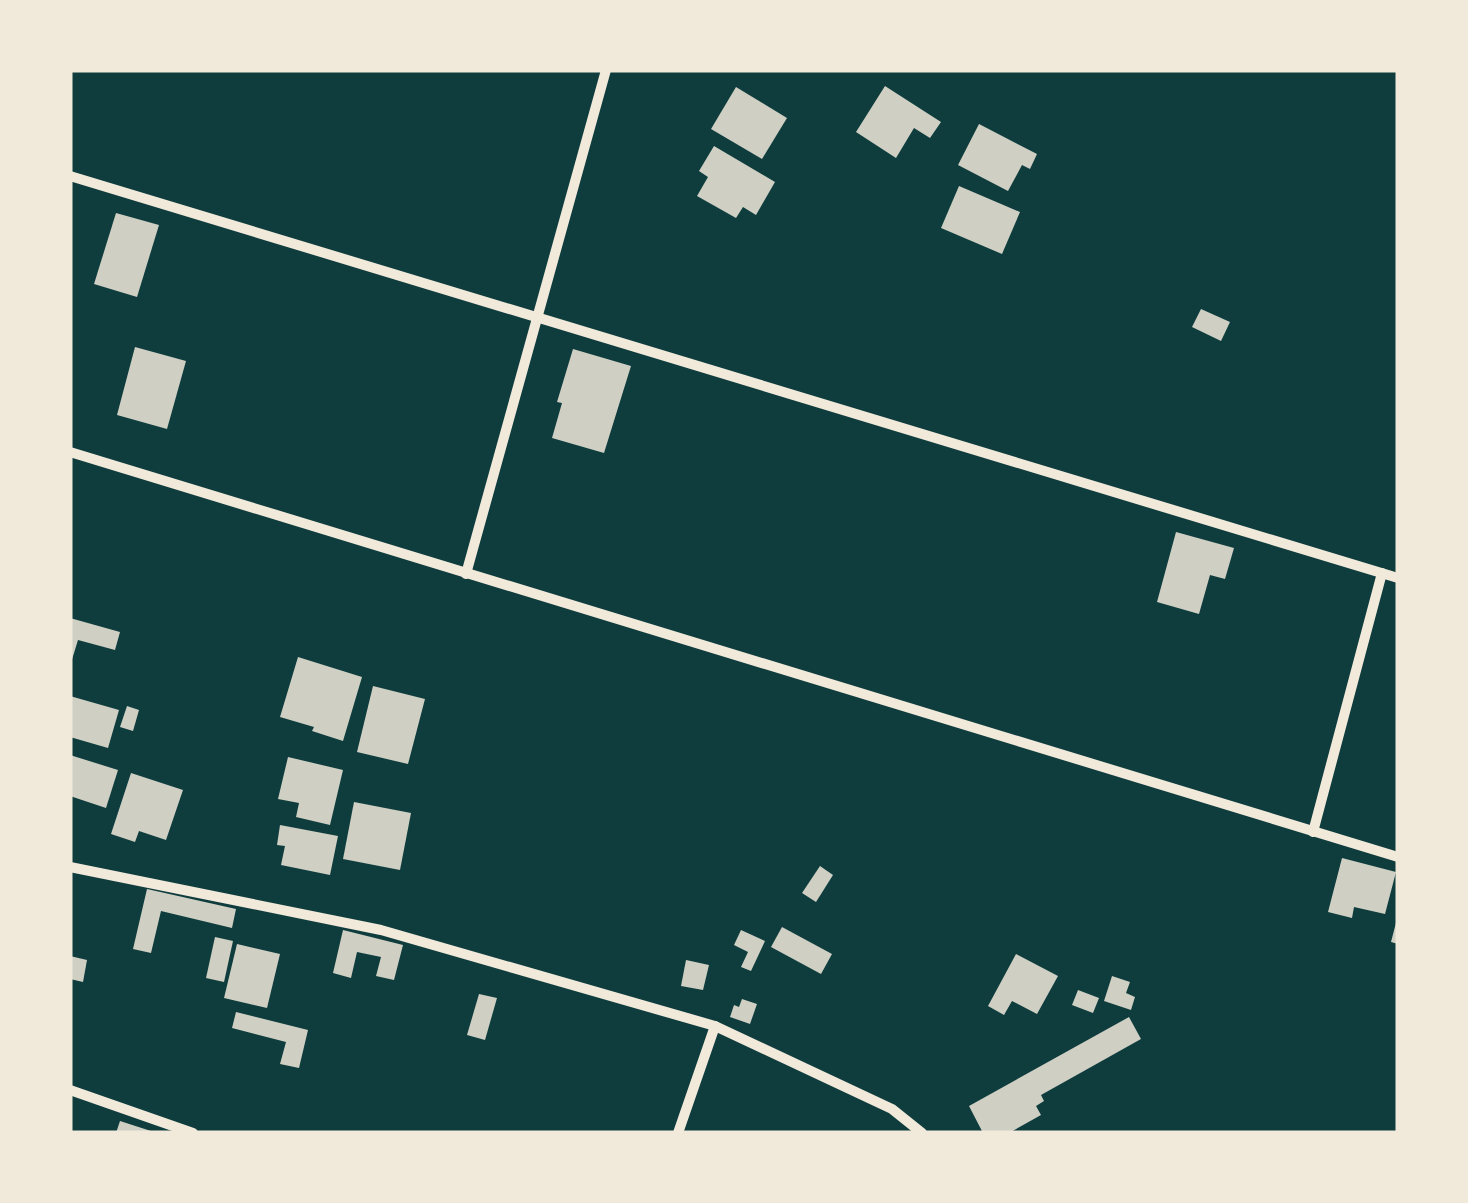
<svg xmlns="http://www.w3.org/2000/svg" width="1468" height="1203" viewBox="0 0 1468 1203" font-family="'Noto Sans',sans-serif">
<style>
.building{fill:#cfcfc3}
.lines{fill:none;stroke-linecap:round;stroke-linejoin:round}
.minor{stroke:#f1e9da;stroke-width:10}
</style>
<rect width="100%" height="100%" fill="#0f3d3e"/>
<g class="building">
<path d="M885 86 941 122 930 138 914 128 896 158 856 132Z"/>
<path d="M736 87 787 118 762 159 711 129Z"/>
<path d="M979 124 1037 154 1030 169 1022 165 1008 191 958 165Z"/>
<path d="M714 146 775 182 756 215 743 207 736 218 697 196 708 177 699 171Z"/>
<path d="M959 186 1020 212 1002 254 941 228Z"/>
<path d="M116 213 159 225 137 297 94 284Z"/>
<path d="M1201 309 1230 322 1221 341 1192 327Z"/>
<path d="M135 347 186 361 167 429 117 415Z"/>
<path d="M573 349 631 366 604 453 552 438 562 403 557 402Z"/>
<path d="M1176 532 1234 548 1225 579 1210 575 1199 614 1157 602Z"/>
<path d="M70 618 120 632 115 650 78 640 70 666Z"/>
<path d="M298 657 362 677 343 741 312 731 314 727 280 717Z"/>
<path d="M373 686 425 699 408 764 357 752Z"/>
<path d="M70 696 119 710 108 748 70 737Z"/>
<path d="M127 706 139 710 133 731 120 727Z"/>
<path d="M70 755 118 770 106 808 70 796Z"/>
<path d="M288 757 343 770 330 825 296 817 299 803 278 799Z"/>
<path d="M131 773 183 790 166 840 139 831 135 842 111 834Z"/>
<path d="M354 802 411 813 400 870 343 859Z"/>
<path d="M280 825 338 836 330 875 281 865 285 846 277 845Z"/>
<path d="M1342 858 1396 872 1385 914 1354 907 1352 918 1328 912Z"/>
<path d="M820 866 833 875 816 902 802 893Z"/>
<path d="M147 889 236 909 232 928 161 911 151 953 133 949Z"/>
<path d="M1397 919 1398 920V944L1391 942Z"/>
<path d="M782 927 832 954 821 974 771 947Z"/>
<path d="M343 930 403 945 394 980 376 976 381 957 357 952 351 978 333 973Z"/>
<path d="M741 930 765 941 751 971 741 967 748 952 734 945Z"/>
<path d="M215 937 233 941 224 982 206 978Z"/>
<path d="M237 944 280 954 267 1008 224 998Z"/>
<path d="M1016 954 1058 976 1037 1014 1012 1001 1004 1015 988 1006Z"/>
<path d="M70 956 87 960 83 982 70 979Z"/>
<path d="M686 960 709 965 703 990 681 986Z"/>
<path d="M1112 976 1130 982 1126 993 1135 997 1131 1010 1104 1001Z"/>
<path d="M1078 990 1099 998 1093 1013 1072 1005Z"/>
<path d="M479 994 497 998 485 1040 467 1035Z"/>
<path d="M742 999 757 1004 750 1024 730 1017 734 1005 739 1007Z"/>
<path d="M236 1012 308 1030 299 1068 280 1064 286 1042 232 1028Z"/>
<path d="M1129 1017 1141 1039 1041 1095 1044 1101 1036 1106 1041 1115 1009 1133H983L969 1106Z"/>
<path d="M120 1121 154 1132V1133H116Z"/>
</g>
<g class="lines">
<g class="minor">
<path d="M70 176 1398 578"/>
<path d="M70 452 1398 857"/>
<path d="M466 574 606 70"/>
<path d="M1313 832 1382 573"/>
<path d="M70 867 381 930 715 1026 892 1109 922 1133"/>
<path d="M70 1090 193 1133"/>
<path d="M678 1133 715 1026"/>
</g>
</g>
<rect width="1468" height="1203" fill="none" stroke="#f1e9da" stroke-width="145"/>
</svg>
